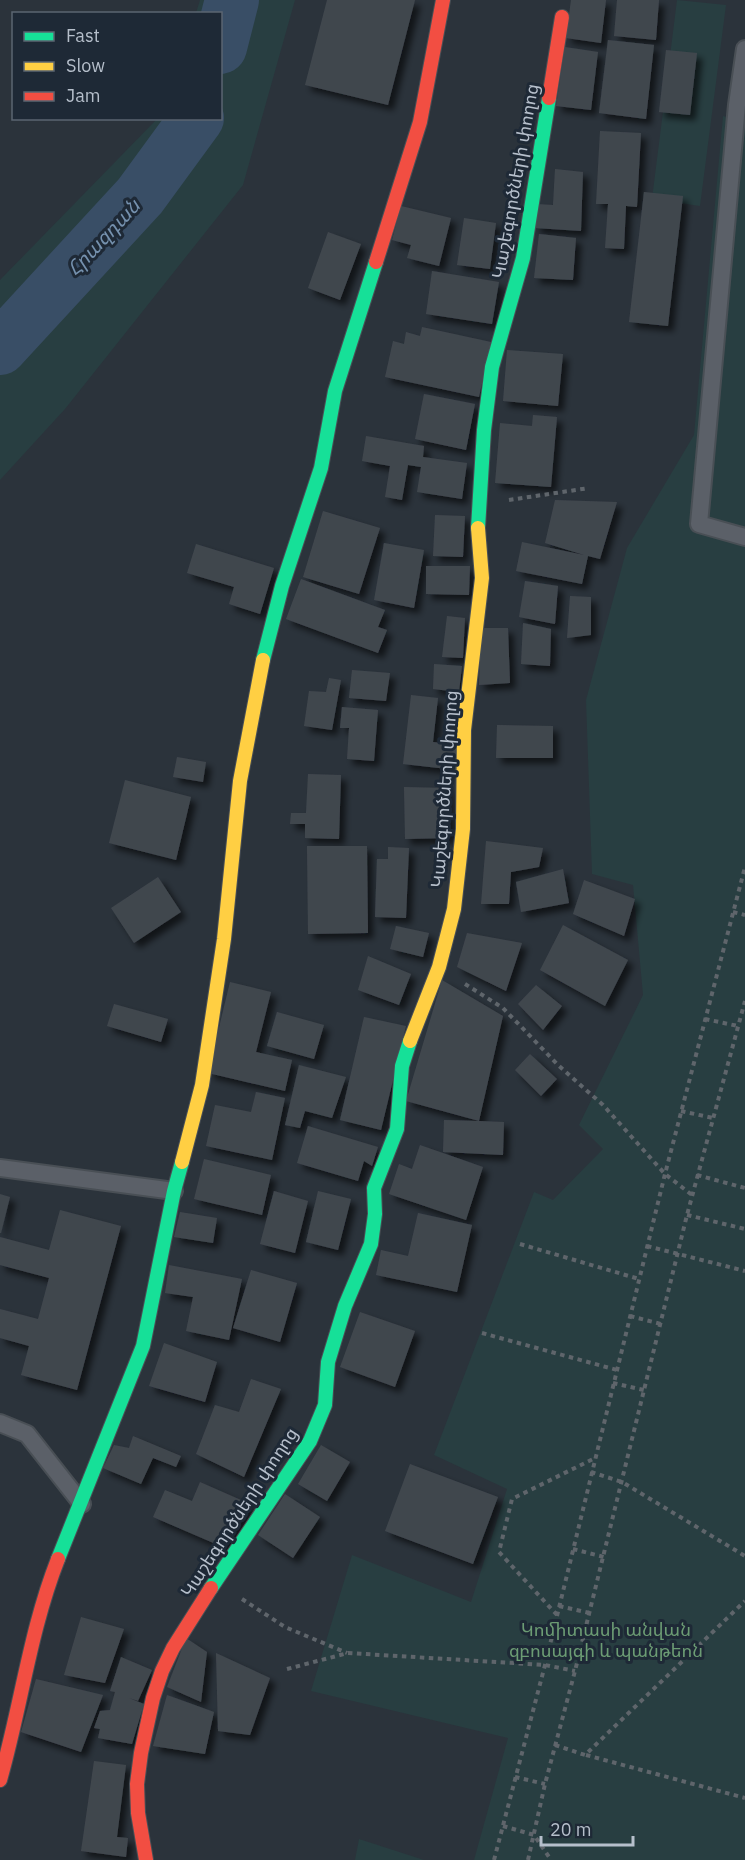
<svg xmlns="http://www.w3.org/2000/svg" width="745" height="1860" viewBox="0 0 745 1860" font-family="'IBM Plex Sans','Noto Sans Armenian',sans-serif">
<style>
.green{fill:#283e41}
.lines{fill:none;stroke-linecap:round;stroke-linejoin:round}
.river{stroke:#394e66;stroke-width:54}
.building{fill:#41474e;filter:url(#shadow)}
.lane-casing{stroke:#494f55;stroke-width:20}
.fast-casing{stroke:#494f55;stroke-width:16}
.slow-casing{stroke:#494f55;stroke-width:16}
.jam-casing{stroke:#494f55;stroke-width:16}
.path{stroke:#5f656b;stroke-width:4;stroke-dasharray:4.5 4.5;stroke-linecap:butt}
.lane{stroke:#5b6068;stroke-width:16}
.fast{stroke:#16e098;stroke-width:14}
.slow{stroke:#ffcf43;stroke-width:14}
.jam{stroke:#f24e42;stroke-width:14}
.labels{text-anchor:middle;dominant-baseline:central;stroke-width:6;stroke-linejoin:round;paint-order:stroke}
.street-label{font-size:18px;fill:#b6bfcb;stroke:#1e2936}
.park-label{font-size:18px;fill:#6c9c74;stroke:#1e2936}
.water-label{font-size:20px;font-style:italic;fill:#7591ae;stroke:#1e2936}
</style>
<defs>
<filter id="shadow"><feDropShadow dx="5.5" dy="5.5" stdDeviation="3" flood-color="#0009"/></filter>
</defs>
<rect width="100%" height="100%" fill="#2b333b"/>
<g class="green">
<path d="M200 0H295L243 185 65 409 0 480V280L157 119 220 118V14L196 13Z"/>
<path d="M677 0 726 5 700 206 652 199Z"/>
<path d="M723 116 745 123V1860H474L508 1738 311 1691 352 1555 471 1602 507 1489 434 1455 534 1192 553 1200 603 1149 579 1125 643 995 633 885 592 874 586 700 627 548 694 435Z"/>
<path d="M359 1839 424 1860H355Z"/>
</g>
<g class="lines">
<g class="river">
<path d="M220 47 232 0"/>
<path d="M0 348 140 196 197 118"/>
</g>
</g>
<g class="building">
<path d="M327 0H415L388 105 305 85Z"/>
<path d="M571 0H606L601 43 566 38Z"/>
<path d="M617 0H659L656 40 614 36Z"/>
<path d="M608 40 654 45 646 119 599 113Z"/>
<path d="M565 47 598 52 591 110 556 106Z"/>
<path d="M666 50 697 53 690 115 659 112Z"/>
<path d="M600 131 641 133 637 207 626 206 624 249 605 248 608 204H596Z"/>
<path d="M555 169 583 172 581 231 535 228 537 204 553 205Z"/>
<path d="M644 192 683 196 668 326 629 322Z"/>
<path d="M401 206 451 218 439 266 407 258 411 245 392 240Z"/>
<path d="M464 218 496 223 490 269 457 265Z"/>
<path d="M328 232 361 244 340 300 308 288Z"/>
<path d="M539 234 576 238 573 280 534 278Z"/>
<path d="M432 271 499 282 492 324 426 314Z"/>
<path d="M422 327 491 342 479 397 385 377 393 341 404 344 406 332 420 336Z"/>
<path d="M507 350 563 354 558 406 503 401Z"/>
<path d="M424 394 475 404 466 450 415 439Z"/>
<path d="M533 415 557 417 551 487 495 483 500 423 532 426Z"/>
<path d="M366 436 424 446 423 457 467 463 462 499 417 492 421 467 408 465 402 500 385 497 390 466 362 461Z"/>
<path d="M555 500 617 502 600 559 588 556 582 584 516 571 522 542 584 555 545 543Z"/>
<path d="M323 511 380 528 359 594 303 577Z"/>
<path d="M435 515 465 516 463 557 433 556Z"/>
<path d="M384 543 424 550 414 608 374 600Z"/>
<path d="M196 544 274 568 260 614 229 604 234 587 187 573Z"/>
<path d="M426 566H470L469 595 426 594Z"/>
<path d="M301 579 385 610 378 627 387 630 378 653 286 619Z"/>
<path d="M525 581 558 586 555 624 519 617Z"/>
<path d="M570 596 591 597V635L567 638Z"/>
<path d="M447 616 465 618 463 658 442 657Z"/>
<path d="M523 623 551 629 550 666 521 664Z"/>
<path d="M481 628H508L510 683 479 685Z"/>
<path d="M434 664 462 666 459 692 433 689Z"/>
<path d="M352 670 390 673 386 701 349 698Z"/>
<path d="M329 678 341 680 332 730 304 726 309 691 326 692Z"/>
<path d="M411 695 438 698 433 742 459 745 456 770 403 764Z"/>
<path d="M342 707 378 710 374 761 347 759 349 728H340Z"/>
<path d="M497 725 553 726V758H496Z"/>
<path d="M177 757 206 762 203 782 173 777Z"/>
<path d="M308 774 341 775 339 839 305 838V824H290L291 813H306Z"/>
<path d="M125 780 191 797 176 860 109 843Z"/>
<path d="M404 787 447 788 450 838 405 839Z"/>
<path d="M486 841 543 848 539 867 511 872 509 904H481Z"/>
<path d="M307 846H367L368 933 308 934Z"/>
<path d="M388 847 409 848 406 918 375 917 377 859H388Z"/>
<path d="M563 869 569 903 521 912 516 882Z"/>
<path d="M158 877 181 912 134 943 111 908Z"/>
<path d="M584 880 635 899 624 936 573 914Z"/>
<path d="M563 925 628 960 605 1006 540 970Z"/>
<path d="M396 926 429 933 423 957 390 949Z"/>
<path d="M467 933 522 943 506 991 457 967Z"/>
<path d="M368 956 411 974 399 1005 358 990Z"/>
<path d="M442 980 503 1016 479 1121 504 1122 503 1155 443 1152 444 1120 479 1121 406 1101Z"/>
<path d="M230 982 271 992 256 1052 292 1060 285 1091 208 1073Z"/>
<path d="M536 985 562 1006 543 1030 518 1004Z"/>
<path d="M114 1004 168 1019 161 1042 107 1026Z"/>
<path d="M277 1012 324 1025 314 1059 267 1046Z"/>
<path d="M364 1017 406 1026 381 1130 340 1120Z"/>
<path d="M530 1054 557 1079 541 1096 515 1070Z"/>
<path d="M299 1065 346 1077 332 1118 305 1111 300 1128 285 1125Z"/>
<path d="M256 1092 285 1098 272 1160 206 1146 215 1105 251 1112Z"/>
<path d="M308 1126 378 1147 372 1166 364 1161 358 1181 297 1163Z"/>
<path d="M420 1145 483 1167 466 1220 389 1194 399 1164 412 1169Z"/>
<path d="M204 1159 271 1175 262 1215 194 1199Z"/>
<path d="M274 1191 308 1201 295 1253 260 1244Z"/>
<path d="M318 1191 351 1199 338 1250 306 1242Z"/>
<path d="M0 1194 10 1197 1 1233H0Z"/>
<path d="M60 1210 121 1226 77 1390 21 1375 29 1346 0 1338V1309L38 1319 49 1278 0 1265V1237L49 1250Z"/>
<path d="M180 1212 217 1218 213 1243 174 1237Z"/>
<path d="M418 1213 472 1225 457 1292 376 1275 381 1250 408 1256Z"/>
<path d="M169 1265 242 1279 229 1340 186 1331 193 1297 165 1293Z"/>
<path d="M251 1270 297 1283 280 1342 233 1328Z"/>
<path d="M360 1312 415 1331 395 1387 340 1367Z"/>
<path d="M164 1343 217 1362 205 1402 149 1386Z"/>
<path d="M251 1379 281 1389 244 1477 196 1454 215 1405 239 1412Z"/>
<path d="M133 1436 181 1456 176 1467 153 1458 141 1484 103 1468 114 1445 129 1448Z"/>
<path d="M321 1445 350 1462 327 1501 298 1484Z"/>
<path d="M410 1464 498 1497 473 1564 385 1531Z"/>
<path d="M200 1482 250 1504 225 1548 153 1517 165 1490 192 1501Z"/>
<path d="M285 1494 320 1517 293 1558 258 1535Z"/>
<path d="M81 1617 124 1629 105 1683 64 1675Z"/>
<path d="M186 1638 207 1652 201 1702 167 1687Z"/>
<path d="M216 1653 270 1678 250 1735 218 1731Z"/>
<path d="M121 1657 152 1670 138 1701 129 1698 144 1704 132 1744 98 1738 100 1729 94 1728 100 1711 110 1710 115 1692 110 1691Z"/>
<path d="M36 1679 103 1695 81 1752 21 1732Z"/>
<path d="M167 1695 214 1712 205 1754 153 1746Z"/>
<path d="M94 1761 126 1765 117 1837 128 1838 126 1857 81 1851Z"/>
</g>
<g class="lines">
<defs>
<g id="lane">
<path d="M745 49 737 105 699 524 745 537"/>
<path d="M0 1168 174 1191"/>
<path d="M0 1423 27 1434 82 1504"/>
</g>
<g id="fast">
<path d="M478 528 484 430 492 367 523 258 549 98"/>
<path d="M263 660 282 586 321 468 335 391 376 262"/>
<path d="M58 1559 143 1346 174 1191 182 1162"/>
<path d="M211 1588 310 1441 325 1405 328 1362 345 1306 371 1244 375 1214 374 1188 397 1129 402 1066 410 1041"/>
</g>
<g id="slow">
<path d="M410 1041 439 967 454 909 463 829 464 730 482 578 478 528"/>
<path d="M182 1162 202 1085 224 939 240 781 263 660"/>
</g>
<g id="jam">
<path d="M549 98 562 17"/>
<path d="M376 262 420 122 443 0"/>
<path d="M0 1780C21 1707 30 1630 58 1559"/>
<path d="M146 1860 138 1813 137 1784 141 1753 153 1698 162 1671 173 1648 211 1588"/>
</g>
</defs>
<use href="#lane" class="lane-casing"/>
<use href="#fast" class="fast-casing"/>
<use href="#slow" class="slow-casing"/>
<use href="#jam" class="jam-casing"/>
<g class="path">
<path d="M509 500 589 488"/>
<path d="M733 912 745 915"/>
<path d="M465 984 503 1008 558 1065 603 1105 665 1174 692 1195"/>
<path d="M705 1019 738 1026"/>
<path d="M681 1111 713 1118"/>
<path d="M697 1175 745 1188"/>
<path d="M687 1215 745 1229"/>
<path d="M520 1244 639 1279"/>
<path d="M647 1246 745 1271"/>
<path d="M630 1316 661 1324"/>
<path d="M482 1333 617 1370"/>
<path d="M613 1383 644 1390"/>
<path d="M591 1472 622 1482 745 1556"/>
<path d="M573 1549 604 1557"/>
<path d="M242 1599 285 1627 347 1653"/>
<path d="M559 1606 590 1613"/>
<path d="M557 1615 499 1552 512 1499 595 1458"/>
<path d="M287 1669 348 1653 545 1665 575 1671"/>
<path d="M555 1745 585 1755 745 1601"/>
<path d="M586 1755 745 1798"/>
<path d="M515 1777 545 1784"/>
<path d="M503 1826 534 1835 551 1860"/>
<path d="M494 1860 545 1665 665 1174 745 867"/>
<path d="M528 1860 545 1784 575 1671 687 1215 745 1001"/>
</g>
<use href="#lane" class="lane"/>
<use href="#fast" class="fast"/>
<use href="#slow" class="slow"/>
<use href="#jam" class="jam"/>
</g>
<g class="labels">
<g class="street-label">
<text transform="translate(515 181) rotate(-80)">Կաշեգործների փողոց</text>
<text transform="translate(444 789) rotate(-86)">Կաշեգործների փողոց</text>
<text transform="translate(239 1512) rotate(-57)">Կաշեգործների փողոց</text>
</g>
<g class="park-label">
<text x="606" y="1629">Կոմիտասի անվան<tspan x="606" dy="21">զբոսայգի և պանթեոն</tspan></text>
</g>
<g class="water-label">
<text transform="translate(103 237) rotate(-47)">Հրազդան</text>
</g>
</g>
<rect x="12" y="12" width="210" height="108" fill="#1e2936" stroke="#5b6572" stroke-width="1.5"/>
<rect x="24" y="32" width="30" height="9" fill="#16e098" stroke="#5b6572" stroke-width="1.5"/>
<text x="66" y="42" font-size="18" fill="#b6bfcb">Fast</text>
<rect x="24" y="62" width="30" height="9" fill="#ffcf43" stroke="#5b6572" stroke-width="1.5"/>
<text x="66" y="72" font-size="18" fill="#b6bfcb">Slow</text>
<rect x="24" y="92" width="30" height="9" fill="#f24e42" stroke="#5b6572" stroke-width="1.5"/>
<text x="66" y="102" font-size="18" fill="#b6bfcb">Jam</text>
<path d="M541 1836v9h92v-9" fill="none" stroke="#b6bfcb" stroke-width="3"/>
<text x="550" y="1836" font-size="18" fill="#b6bfcb" stroke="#1e2936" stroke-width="4.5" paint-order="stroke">20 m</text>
</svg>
